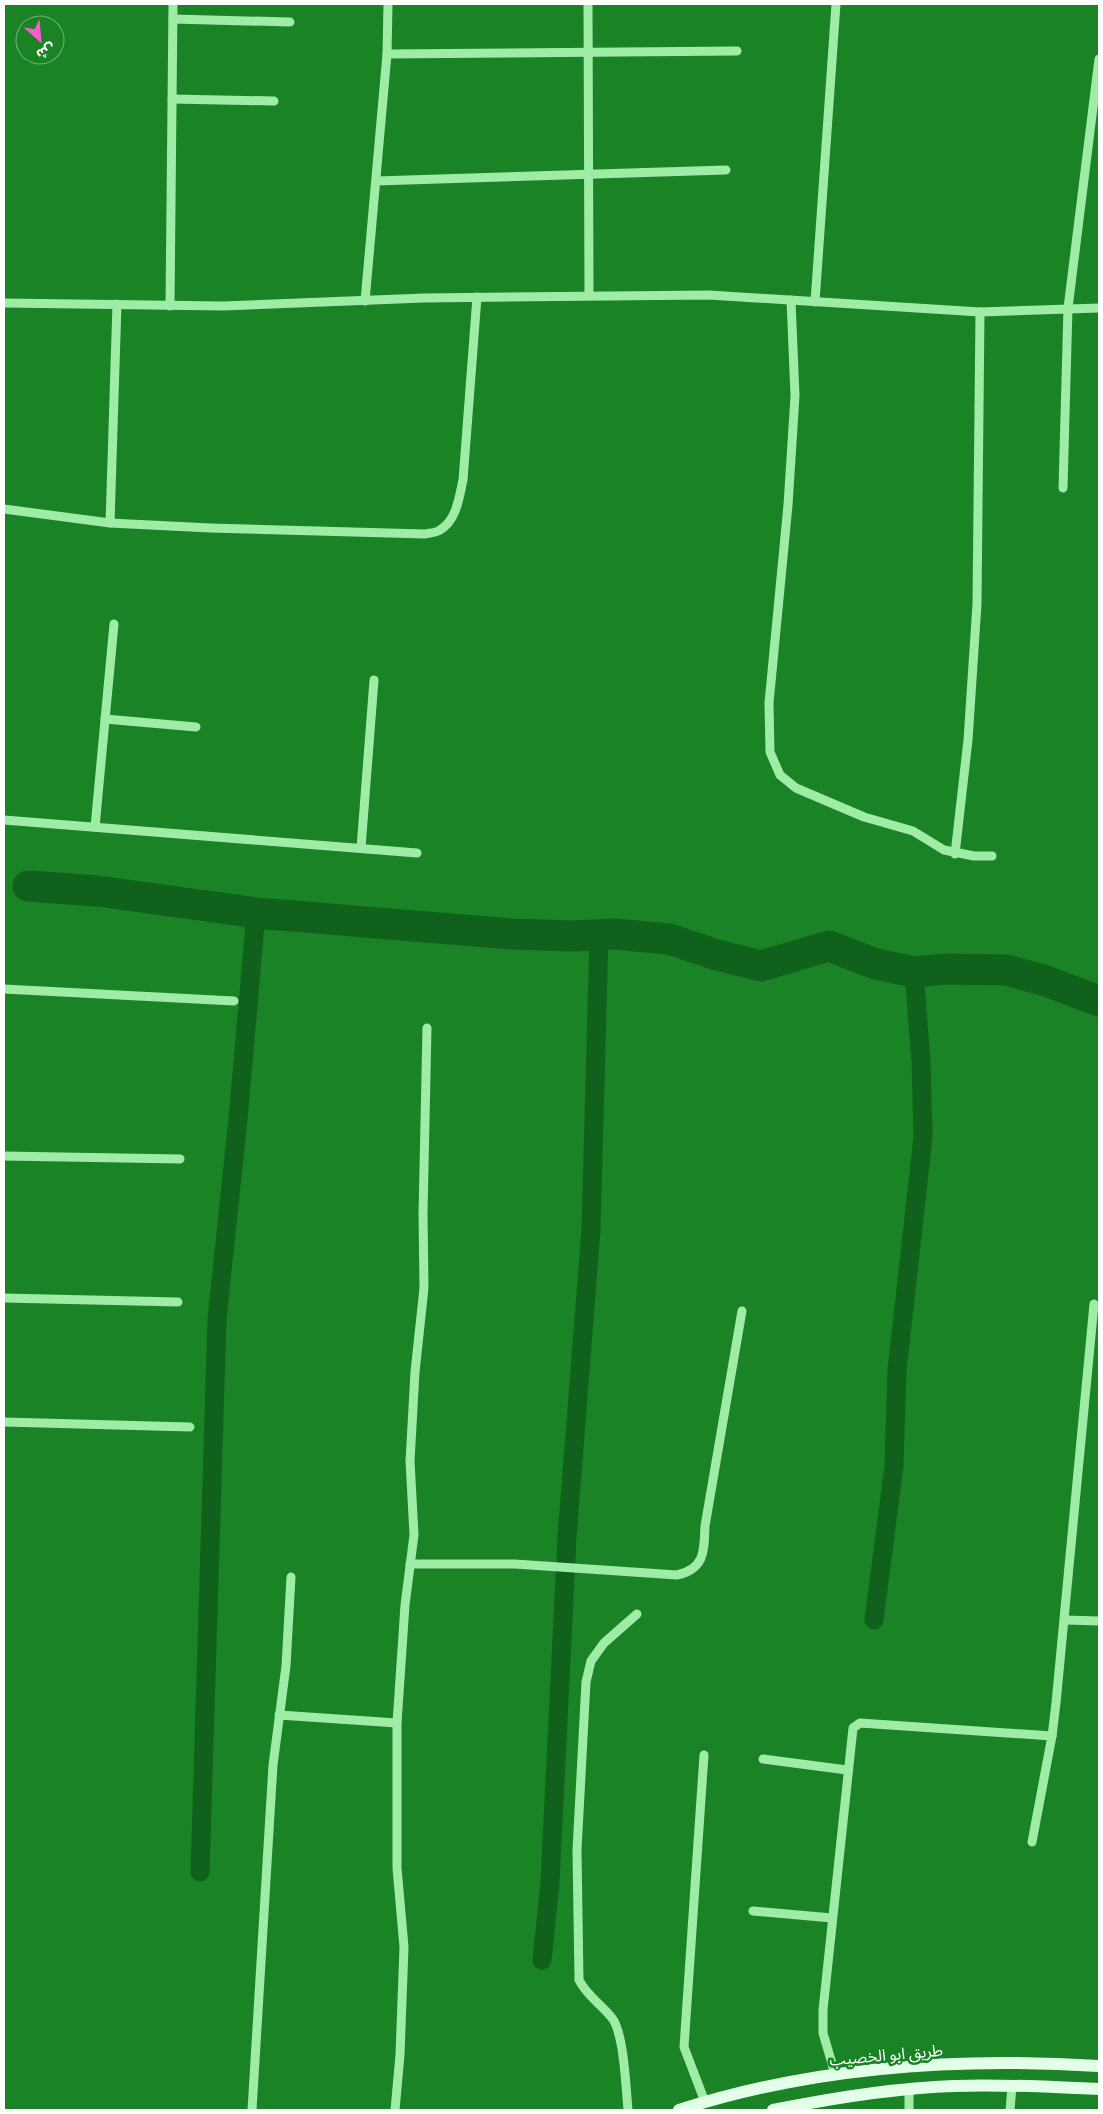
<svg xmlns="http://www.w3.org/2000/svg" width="1103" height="2114" viewBox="0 0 1103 2114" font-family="Cabin,'Noto Sans Arabic',sans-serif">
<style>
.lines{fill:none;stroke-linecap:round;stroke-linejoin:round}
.canal{stroke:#10611b;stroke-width:19}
.river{stroke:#10611b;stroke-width:31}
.minor{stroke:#9eeca6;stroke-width:9}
.major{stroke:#e2ffe7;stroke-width:12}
.labels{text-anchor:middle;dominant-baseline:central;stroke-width:5;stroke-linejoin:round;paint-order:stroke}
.street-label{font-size:16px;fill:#fff;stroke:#198326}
</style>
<rect width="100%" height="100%" fill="#198326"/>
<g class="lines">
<g class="canal">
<path d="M874 1620 894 1466 897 1370 923 1137 921 1062 914 972"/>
<path d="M200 1872 217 1319 238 1119 256 913"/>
<path d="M542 1960 550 1883 567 1537 591 1230 599 935"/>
</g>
<path class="river" d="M28 886 98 891 256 913 512 934 572 936 614 934 669 939 717 955 761 966 829 946 876 964 914 972 945 969 1007 970 1046 981 1099 1001"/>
<g class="minor">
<path d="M588 4 589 295"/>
<path d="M173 19 290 22"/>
<path d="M387 54 737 51"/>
<path d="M172 99 274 101"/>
<path d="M376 181 726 170"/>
<path d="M791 300 795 396 788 505 769 703 770 752 780 775 796 788 864 817 913 831 944 850 974 856H992"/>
<path d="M365 301 387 54 388 4"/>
<path d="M815 302 836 4"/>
<path d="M4 303 223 306 424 298 709 295 980 312 1099 308"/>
<path d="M170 306 173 4"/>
<path d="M1063 488 1068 308 1099 59"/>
<path d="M4 509 110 523 210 528 425 534C429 533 436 533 440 530 457 520 459 497 463 480L477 297"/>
<path d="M110 523 117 304"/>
<path d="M105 719 196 727"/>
<path d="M4 820 417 853"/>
<path d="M95 827 114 624"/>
<path d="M361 848 374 680"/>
<path d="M955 854 968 740 977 604 980 312"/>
<path d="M4 989 234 1001"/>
<path d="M4 1156 180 1159"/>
<path d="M4 1298 178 1302"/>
<path d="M4 1422 190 1427"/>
<path d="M410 1564H515L677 1575C705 1569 704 1551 705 1526L742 1311"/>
<path d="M1065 1620 1099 1621"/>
<path d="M279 1715 397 1723"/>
<path d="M704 1755 684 2047 705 2102"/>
<path d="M763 1759 847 1770"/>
<path d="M1032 1842 1052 1736 1056 1703 1094 1304"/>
<path d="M753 1911 832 1918"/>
<path d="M835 2074 823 2033V2010L853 1728 860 1723 1052 1736"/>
<path d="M252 2110 273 1765 286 1666 291 1577"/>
<path d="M395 2110 400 2055 404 1947 397 1868V1723L405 1605 414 1535 410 1461 415 1372 424 1288 423 1214 427 1028"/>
<path d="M628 2110C626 2089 624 2033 612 2018 601 2004 587 1996 579 1980L577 1850 586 1682 591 1661 604 1643 637 1614"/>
<path d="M909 2110V2089"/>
<path d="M1010 2110 1012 2086"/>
</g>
<g class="major">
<path d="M679 2110C812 2067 959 2057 1099 2066"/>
<path d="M773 2110C833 2098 893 2088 954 2086 1003 2084 1051 2087 1099 2089"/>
</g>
</g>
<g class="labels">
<g class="street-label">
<text transform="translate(886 2055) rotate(-5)">طريق ابو الخصيب</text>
</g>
</g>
<rect width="1103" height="2114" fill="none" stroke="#ffffff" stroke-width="10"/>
<g transform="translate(40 40) rotate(153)"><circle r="24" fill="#198326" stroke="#75b57d"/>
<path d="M0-4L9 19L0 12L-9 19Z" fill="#ff59d1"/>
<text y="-8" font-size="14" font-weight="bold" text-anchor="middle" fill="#ffffff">ش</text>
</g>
</svg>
